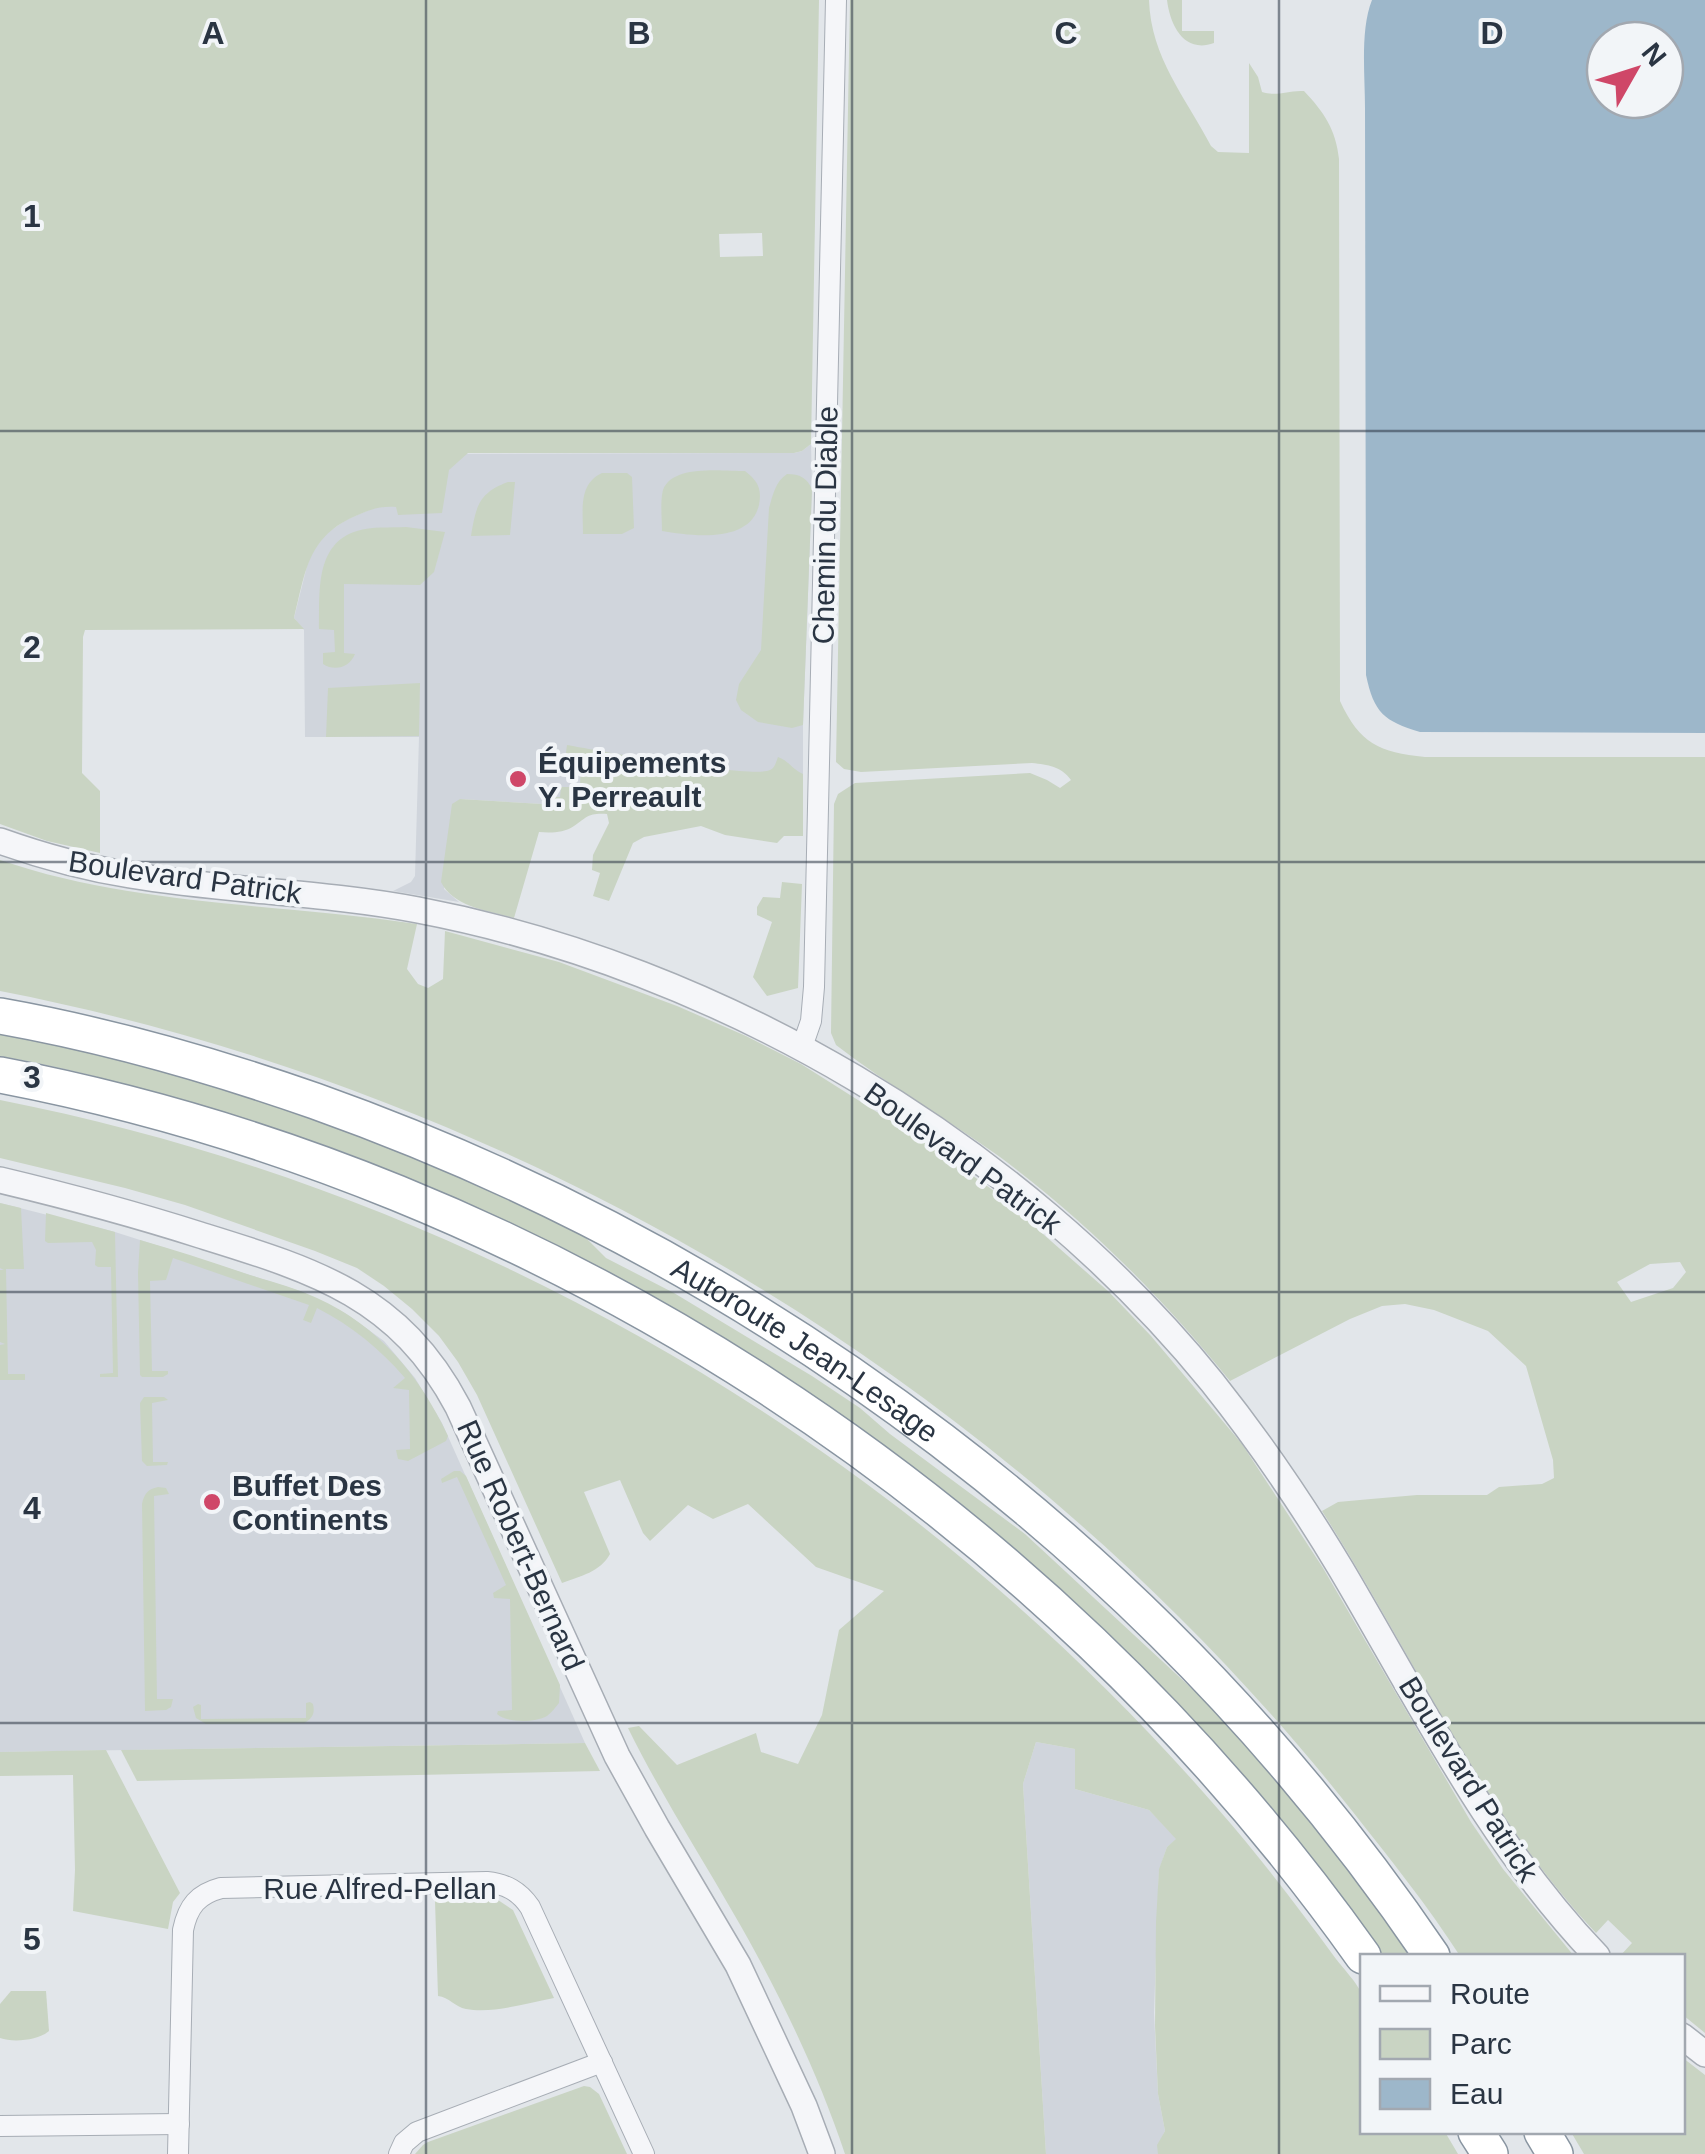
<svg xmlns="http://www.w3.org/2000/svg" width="1705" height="2154" viewBox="0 0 1705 2154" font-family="Arial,sans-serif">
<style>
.built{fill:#d0d5dc}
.green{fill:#c9d4c3;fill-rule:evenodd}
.water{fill:#9db7ca;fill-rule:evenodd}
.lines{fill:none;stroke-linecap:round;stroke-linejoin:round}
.minor-casing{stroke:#a7adb5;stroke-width:22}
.tertiary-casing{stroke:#a7adb5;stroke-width:28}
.motorway-casing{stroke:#8995a1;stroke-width:38}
.minor{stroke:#f5f6f9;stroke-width:20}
.tertiary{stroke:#f5f6f9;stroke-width:25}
.motorway{stroke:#fff;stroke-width:35}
.grid{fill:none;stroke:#2a3543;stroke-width:2.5;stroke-opacity:0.55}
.poi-dot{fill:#cf4768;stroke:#f2f5f8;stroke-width:4}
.labels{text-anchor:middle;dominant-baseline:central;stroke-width:8;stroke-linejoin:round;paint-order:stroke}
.street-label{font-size:30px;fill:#2a3543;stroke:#f2f5f8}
.poi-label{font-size:30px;font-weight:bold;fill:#2a3543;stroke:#f2f5f8;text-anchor:start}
.grid-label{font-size:32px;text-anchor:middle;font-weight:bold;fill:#2a3543;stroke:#f2f5f8;stroke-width:8;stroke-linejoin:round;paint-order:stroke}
</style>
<rect width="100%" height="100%" fill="#e2e6ea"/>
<g class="built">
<path d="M811 444 812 489 803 725V836L560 797H550L543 804 460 799 444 889 459 902 393 891 411 882 415 876 419 737H305L304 630 294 618 309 558 324 535 346 520 378 506H396L410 454 794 453 802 451Z"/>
<path d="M0 1203 115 1232 300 1291 345 1313 384 1341 415 1378 442 1423 585 1743 0 1752Z"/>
<path d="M1036 1742 1075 1749V1789L1149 1810 1177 1839 1167 1847 1159 1870 1154 2013 1158 2094 1165 2131 1158 2145V2154H1046L1023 1784Z"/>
</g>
<g class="green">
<path d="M0 0H819L811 444 802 451 794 453H468L449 470 442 513 398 515 396 507C381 506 371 509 358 515 307 536 306 571 294 618L304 629 85 630 83 637 82 773 100 791V853L47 841 0 824ZM719 234 762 233 763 256 720 257Z"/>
<path d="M850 0H1149C1151 58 1185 96 1211 146L1218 152 1249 153V63L1258 77 1262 92C1278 97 1287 90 1304 91 1324 112 1336 130 1339 159L1340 701C1360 744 1379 752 1425 757H1705V2033L1683 2015 1682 1956H1620L1632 1943 1608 1920 1596 1933C1480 1810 1412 1652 1322 1511L1338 1502 1371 1499 1417 1495H1487L1499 1487 1542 1484 1554 1478 1553 1460 1526 1366 1488 1331 1434 1310 1405 1304 1382 1306 1350 1319 1230 1381C1162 1297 1086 1221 1000 1157 946 1118 888 1085 836 1045L831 1033 834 804 838 794 855 783 1030 773 1047 780 1060 788 1071 780C1061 766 1048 765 1032 763L861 772 844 769 836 762ZM1680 1262 1686 1272 1673 1288 1631 1302 1617 1282 1650 1264Z"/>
<path d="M1167 0H1182V31H1214V43C1184 54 1170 25 1167 0Z"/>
<path d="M745 471C758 481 762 489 759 505 750 544 692 536 662 531 662 519 660 501 663 490 672 464 723 471 745 471Z"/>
<path d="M602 473H627L632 477 634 528 622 534H583C583 511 578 484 602 473Z"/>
<path d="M787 474C800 474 807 478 812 489L803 725 792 728 758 722 741 710 736 700 739 684 761 650 769 508C773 495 775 482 787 474Z"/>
<path d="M508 482H515L510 535 471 536C476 507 478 493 508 482Z"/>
<path d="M406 527 445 532 434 572 420 585 344 584V653L355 654C350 667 335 672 323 664V653L335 652 334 630 319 629C320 594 314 544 357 531 371 526 391 528 406 527Z"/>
<path d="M420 683 419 736 326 737 328 688Z"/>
<path d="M567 745C594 750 753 779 770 770 775 768 776 762 778 757 789 761 793 770 803 774V836H784L777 843 725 835 701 826 644 837 633 843 609 901 593 896 600 873 592 870 593 855 609 823 607 814C587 813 588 817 574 826 564 833 550 833 539 832L514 918C489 911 453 907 441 882L452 804 460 799 543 804 549 797H560L561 787H580L581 761 565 760Z"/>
<path d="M0 860C134 906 277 903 417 924L407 969 418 984 428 988 443 979 445 931 559 962 677 1006 746 1036 801 1064 937 1150 994 1191 1109 1292 1151 1336 1242 1444 1323 1568 1471 1822 1503 1869 1574 1956H1460C1428 1906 1390 1859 1353 1812 1019 1389 528 1094 0 991Z"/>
<path d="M782 882 802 884 798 988 767 996 753 977 772 922 757 915V907L763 897 780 898Z"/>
<path d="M0 1033 72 1046 247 1094 434 1163 581 1233 606 1258 674 1293 812 1376 860 1408 890 1434 1025 1534 1202 1698 1271 1774 1344 1861 1412 1956H1383C1316 1865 1247 1775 1168 1694 967 1488 724 1318 461 1201 417 1182 373 1162 327 1146 301 1137 273 1129 246 1121 166 1095 83 1070 0 1056Z"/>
<path d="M0 1100C472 1193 903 1445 1218 1809 1260 1857 1298 1907 1336 1959 1343 1968 1359 1985 1362 1995 1366 2005 1362 2021 1362 2032 1362 2065 1362 2098 1362 2132H1445L1458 2154H1158L1157 2145 1165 2131 1158 2094 1155 2026 1156 1922 1159 1869 1167 1847 1176 1839 1149 1810 1075 1789V1749L1036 1742 1023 1784 1046 2154H845C818 2073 778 1990 735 1916 699 1853 660 1793 628 1728L639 1726 677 1765 756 1733 761 1752 798 1764 822 1715 839 1630 884 1591 816 1567 748 1504 713 1519 688 1505 650 1541 643 1533 620 1480 584 1492 610 1554C600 1572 581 1576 562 1583L477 1395 458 1362 439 1336 412 1309 384 1286 357 1268 315 1251 185 1205 125 1188 0 1158Z"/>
<path d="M0 1203 21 1208 24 1269H6L8 1374H25V1380H0V1345L5 1344 0 1342V1270H4L0 1268Z"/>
<path d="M46 1213 115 1232 118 1377H100V1374L113 1373 111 1267H98L95 1265 96 1250 92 1242 48 1243 45 1241Z"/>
<path d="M140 1240C175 1250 209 1261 244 1273 268 1281 294 1287 317 1298 379 1326 420 1376 448 1436L446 1441 408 1461 398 1459 396 1450 410 1449 409 1390 393 1388 405 1378C379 1348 352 1326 317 1308L311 1323 303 1320 309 1305 173 1258 166 1280 150 1281 152 1371H168V1374L163 1377H142L140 1375 138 1273Z"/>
<path d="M144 1397H164L168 1400 152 1403 153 1462H168L167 1465 147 1466 142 1461 140 1403Z"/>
<path d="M454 1471H460L466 1476 560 1685 559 1703C555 1708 552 1712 547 1716 534 1723 507 1723 497 1714L498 1711 512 1710 510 1599 494 1598 493 1593 506 1585 457 1477 442 1483 441 1479Z"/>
<path d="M158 1487 166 1488 169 1494 154 1496 157 1699H173L171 1707 166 1710 145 1711 142 1504C144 1494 148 1489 158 1487Z"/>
<path d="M310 1702 313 1704C315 1713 313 1718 304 1723L206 1724 196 1718 193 1707 198 1704 201 1705V1719L306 1718V1703Z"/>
<path d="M585 1743 600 1771 137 1781 121 1750Z"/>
<path d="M106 1750 180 1893 173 1902 168 1929 73 1911 75 1870 73 1775 0 1776V1752Z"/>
<path d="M489 1899 498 1900 513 1910 554 1998C527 2003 493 2014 466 2009 455 2007 449 1997 438 1996L435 1901Z"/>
<path d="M11 1991H46L49 2031C39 2040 14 2043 0 2038V2004Z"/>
<path d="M1683 2058 1705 2075V2154H1584L1571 2132H1682Z"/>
<path d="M584 2086 590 2087 599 2094 627 2154H415L423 2145 428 2142Z"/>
</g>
<path class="water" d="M1372 0H1705V733L1420 732C1384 721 1374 713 1366 675L1365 108C1365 75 1360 30 1372 0ZM1605 40H1665V100H1605Z"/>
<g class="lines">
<defs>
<g id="minor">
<path d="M802 1047 811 1021 814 987 836 0"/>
<path d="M0 2126 179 2124"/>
<path d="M178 2154 183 1930C188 1906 198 1894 221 1888L487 1882C506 1884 519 1891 530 1907L644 2154"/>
<path d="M399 2154 404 2143 417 2132 602 2062"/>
</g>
<g id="tertiary">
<path d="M0 841C42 856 86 868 130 875 225 891 323 892 418 910 718 967 1019 1144 1212 1382 1259 1441 1302 1504 1341 1569 1421 1704 1488 1842 1597 1956"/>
<path d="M0 1180C67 1196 134 1214 200 1235 313 1270 399 1295 458 1407L617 1756 657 1828 738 1965 804 2106 822 2154"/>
<path d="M1682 2036 1705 2054"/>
</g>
<g id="motorway">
<path id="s1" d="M0 1016C107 1035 212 1065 315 1101 765 1261 1164 1561 1432 1956"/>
<path d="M0 1075C544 1179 1043 1505 1363 1956"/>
<path d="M1476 2132 1490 2154"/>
<path d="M1542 2132 1555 2154"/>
</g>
</defs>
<use href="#minor" class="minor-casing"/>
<use href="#tertiary" class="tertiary-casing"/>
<use href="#motorway" class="motorway-casing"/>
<use href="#minor" class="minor"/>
<use href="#tertiary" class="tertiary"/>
<use href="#motorway" class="motorway"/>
</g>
<path class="grid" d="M426 0V2154M852 0V2154M1279 0V2154M0 431H1705M0 862H1705M0 1292H1705M0 1723H1705"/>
<g class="poi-dot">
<circle cx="518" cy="779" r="10"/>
<circle cx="212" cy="1502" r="10"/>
</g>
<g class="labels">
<g class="street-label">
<text transform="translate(825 525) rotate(-89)">Chemin du Diable</text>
<text transform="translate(185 877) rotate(8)">Boulevard Patrick</text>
<text transform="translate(963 1158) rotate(36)">Boulevard Patrick</text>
<text stroke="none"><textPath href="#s1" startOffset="878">Autoroute Jean-Lesage</textPath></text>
<text transform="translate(521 1545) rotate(66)">Rue Robert-Bernard</text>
<text transform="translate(1469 1779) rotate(58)">Boulevard Patrick</text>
<text x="380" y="1888">Rue Alfred-Pellan</text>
</g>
<g class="poi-label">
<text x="538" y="762">Équipements<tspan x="538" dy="34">Y. Perreault</tspan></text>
<text x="232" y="1485">Buffet Des<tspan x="232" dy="34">Continents</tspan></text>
</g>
</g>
<g class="grid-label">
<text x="213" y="44">A</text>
<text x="639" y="44">B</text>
<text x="1066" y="44">C</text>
<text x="1492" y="44">D</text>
<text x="32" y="227">1</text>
<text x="32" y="658">2</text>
<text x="32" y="1088">3</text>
<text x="32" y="1519">4</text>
<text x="32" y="1950">5</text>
</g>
<rect x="1360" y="1954" width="325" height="180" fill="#f2f5f8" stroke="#a2a8b0" stroke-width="2.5"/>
<rect x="1380" y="1986" width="50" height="15" fill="#f5f6f9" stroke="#a2a8b0" stroke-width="2.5"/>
<text x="1450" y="2004" font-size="30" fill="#2a3543">Route</text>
<rect x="1380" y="2029" width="50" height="30" fill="#c9d4c3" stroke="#a2a8b0" stroke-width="2.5"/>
<text x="1450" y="2054" font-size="30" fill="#2a3543">Parc</text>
<rect x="1380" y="2079" width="50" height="30" fill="#9db7ca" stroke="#a2a8b0" stroke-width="2.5"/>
<text x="1450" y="2104" font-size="30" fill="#2a3543">Eau</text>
<g transform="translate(1635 70) rotate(51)"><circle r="48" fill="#f2f5f8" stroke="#a2a8b0" stroke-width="2.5"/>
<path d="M0-8L18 38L0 25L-18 38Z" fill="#cf4768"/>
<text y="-15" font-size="28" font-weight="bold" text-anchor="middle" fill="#2a3543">N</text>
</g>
</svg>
